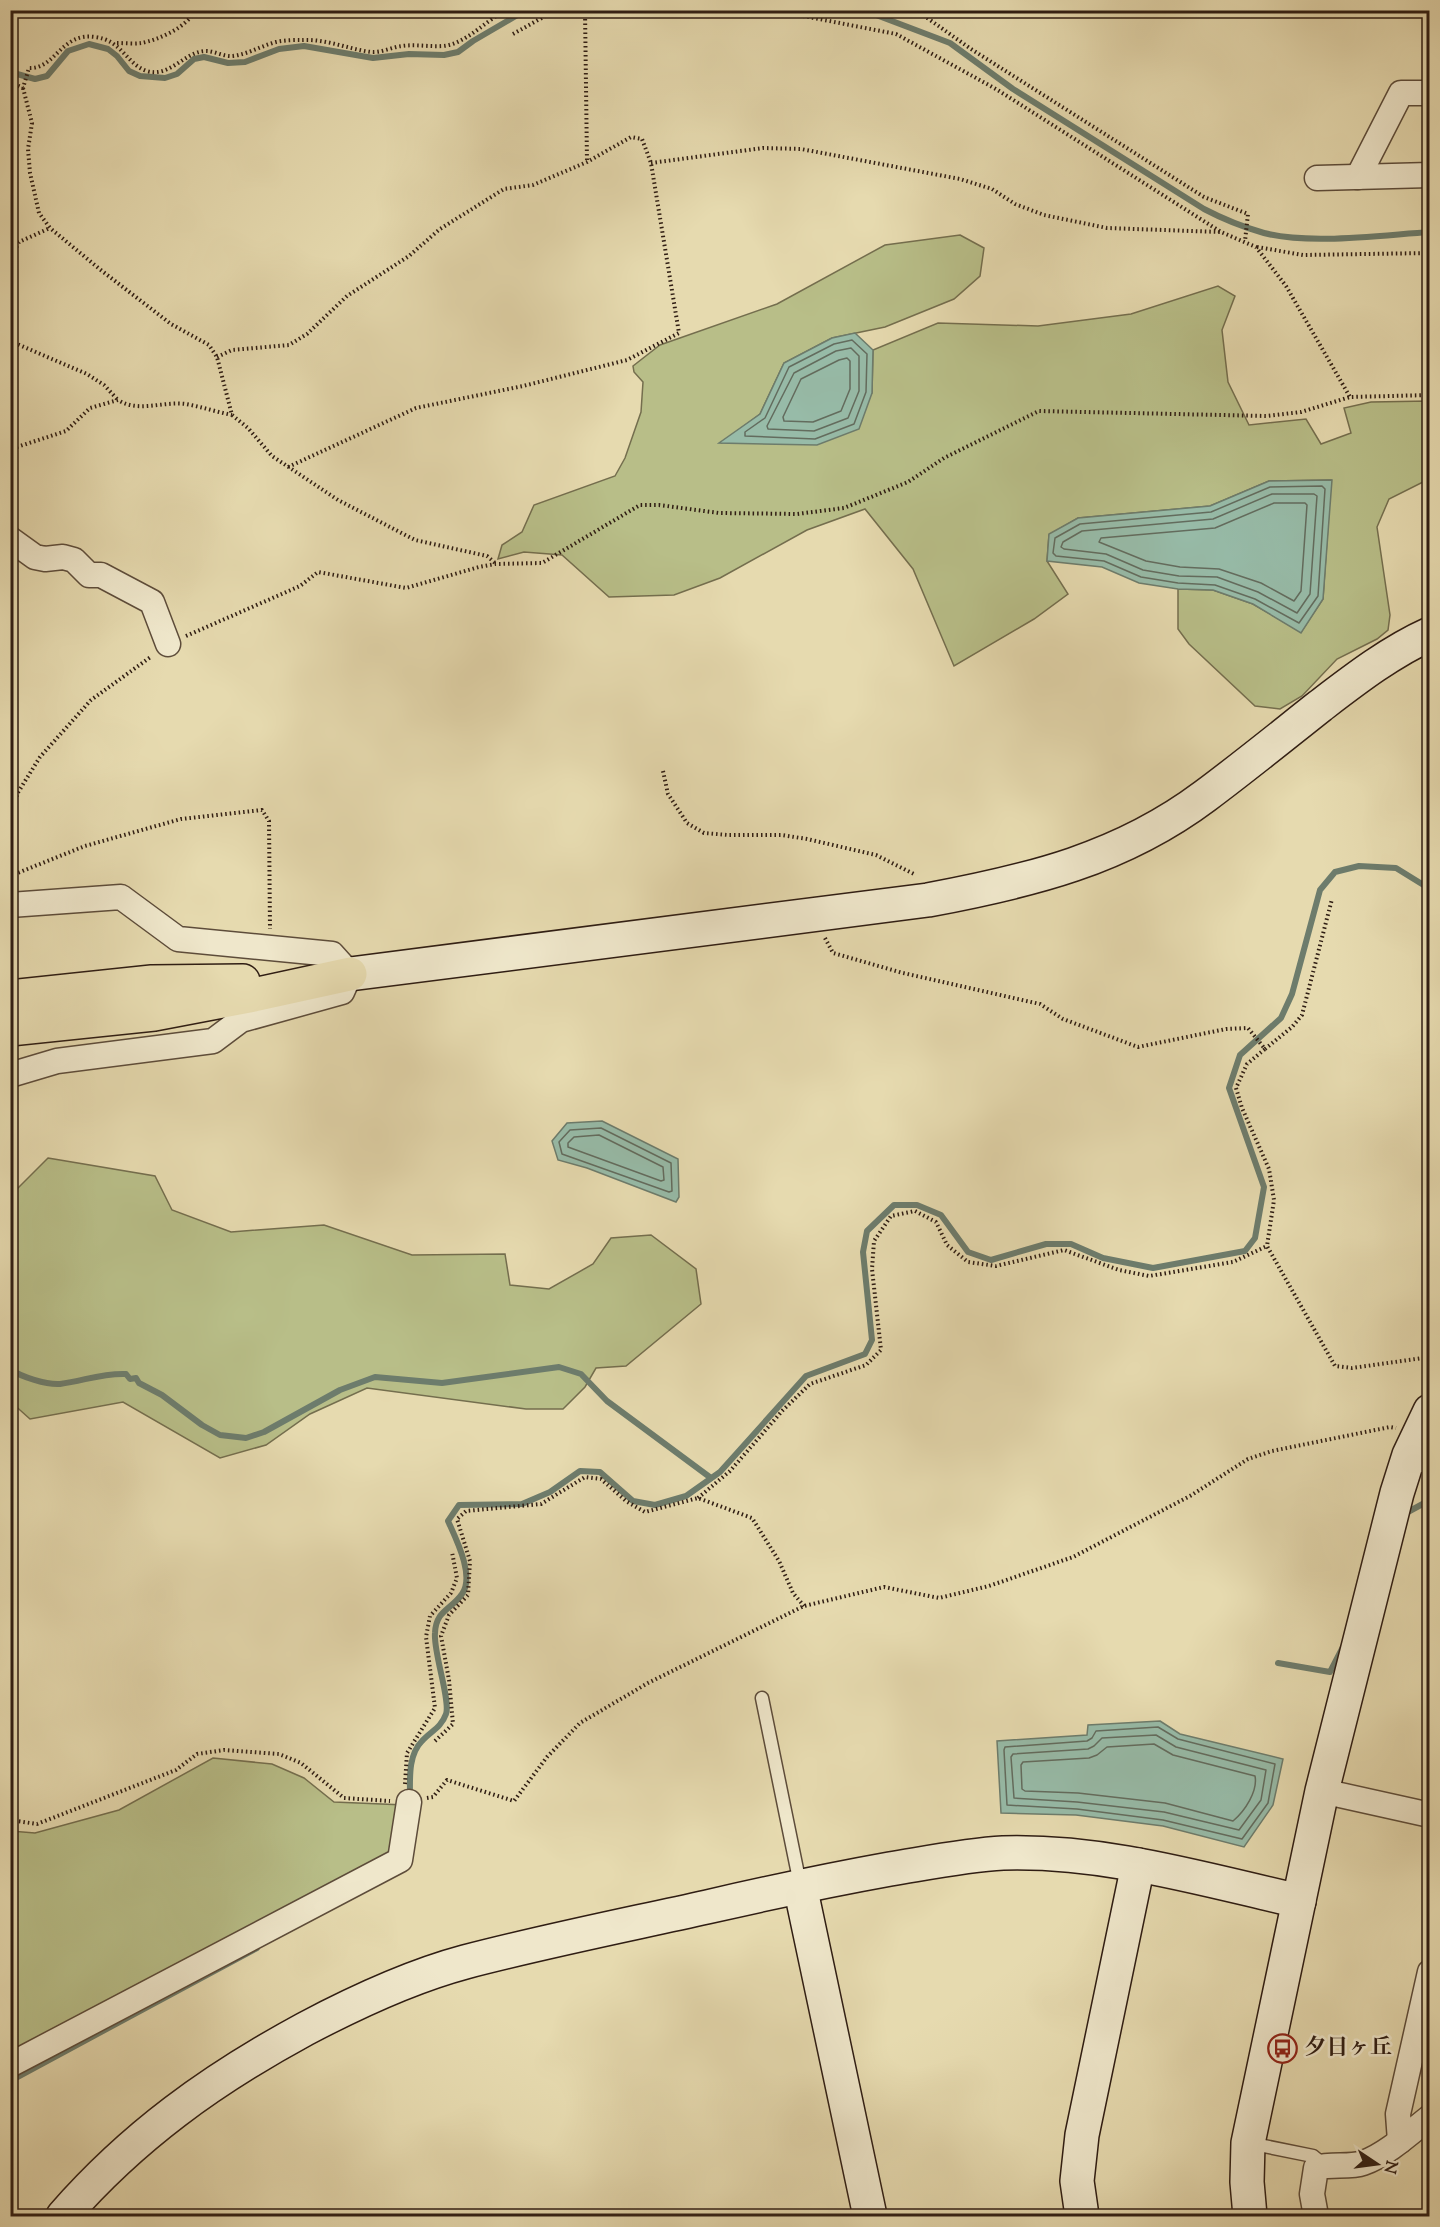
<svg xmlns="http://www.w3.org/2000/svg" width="1440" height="2227" viewBox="0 0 1440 2227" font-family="'Sorts Mill Goudy','Noto Serif JP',serif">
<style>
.green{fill:#b8be88;stroke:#746e4e;stroke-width:1.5}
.water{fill:#97bba8;stroke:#6d7c6c;stroke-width:1.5}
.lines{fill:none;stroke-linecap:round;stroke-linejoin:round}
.shore{stroke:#636c5e;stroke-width:1.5}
.stream{stroke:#6d7c6c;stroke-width:6}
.lane-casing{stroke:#5d4c3a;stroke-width:15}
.street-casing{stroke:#5d4c3a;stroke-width:27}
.secondary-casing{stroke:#2f1d13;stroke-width:36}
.highway-casing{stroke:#2f1d13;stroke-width:36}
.path{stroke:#2f1d13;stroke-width:4;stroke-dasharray:1.5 3;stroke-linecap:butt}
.lane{stroke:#efe7cb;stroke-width:12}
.street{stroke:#efe7cb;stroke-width:24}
.secondary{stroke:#efe7cb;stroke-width:33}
.highway{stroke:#e6daaf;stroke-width:33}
.labels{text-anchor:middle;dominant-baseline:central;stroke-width:5;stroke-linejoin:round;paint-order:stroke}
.poi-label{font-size:22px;font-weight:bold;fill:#2f1d13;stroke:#efe7cb;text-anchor:start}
</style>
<rect width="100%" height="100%" fill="#e6daaf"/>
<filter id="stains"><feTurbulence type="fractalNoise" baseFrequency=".00333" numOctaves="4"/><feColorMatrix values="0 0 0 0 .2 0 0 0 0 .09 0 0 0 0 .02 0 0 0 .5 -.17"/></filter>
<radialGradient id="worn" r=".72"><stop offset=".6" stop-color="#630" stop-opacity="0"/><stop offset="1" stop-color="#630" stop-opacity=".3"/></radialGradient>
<g class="green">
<path d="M960 235 984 248 980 276 954 299 885 327 832 338 784 363 760 414 721 443 872 393 873 350 938 323 1038 326 1131 314 1218 286 1235 296 1222 330 1228 382 1249 425 1306 419 1321 444 1351 433 1344 408 1371 402 1429 401V479L1389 499 1377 527 1390 615 1388 630 1377 639 1337 659 1302 696 1280 709 1255 706 1189 644 1178 629V589L1213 590 1253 604 1301 632 1323 599 1331 480 1269 481 1210 506 1078 518 1049 535 1047 561 1068 594 1034 619 954 666 913 569 865 509 807 530 720 578 674 595 609 597 562 555 524 552 498 559 502 545 522 532 534 505 615 476 625 458 641 412 643 382 634 372 633 366 660 345 777 304 885 245Z"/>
<path d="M48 1158 155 1176 172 1210 231 1232 324 1225 412 1255 505 1254 510 1285 549 1289 593 1264 611 1238 651 1235 696 1269 701 1304 626 1366 596 1368 585 1387 563 1409H526L367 1388 310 1414 266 1445 220 1458 123 1402 30 1419 11 1402V1195Z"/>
<path d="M213 1758 272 1764 304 1778 334 1802 405 1805 397 1855 11 2076V1831L35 1833 119 1810Z"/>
</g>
<g class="water">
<path d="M855 333 873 350 872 393 859 429 817 445 719 443 760 414 784 363 832 338Z"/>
<path d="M1332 480 1323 599 1301 633 1253 604 1213 590 1178 589 1139 583 1102 567 1047 561 1049 534 1078 518 1210 506 1269 481Z"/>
<path d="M602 1121 678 1159 679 1197 676 1202 587 1168 558 1160 552 1141 567 1123Z"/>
<path d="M1160 1721 1180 1734 1283 1759 1273 1805 1244 1847 1163 1826 1076 1815 1001 1813 997 1741 1087 1735 1088 1725Z"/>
</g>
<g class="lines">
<g class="shore">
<path d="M852 340 867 354 866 392 854 424 815 439 745 436V432L765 418 789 367 834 344Z"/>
<path d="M851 348 859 356V391L848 418 814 431 768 429 767 426 794 373 836 351Z"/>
<path d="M847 358 850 361V389L841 411 813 422 784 421 783 417 801 379 839 360Z"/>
<path d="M1322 486 1325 489 1318 596 1299 623 1255 599 1215 585 1178 583 1141 577 1104 561 1056 556 1053 553 1055 538 1080 524 1211 512 1270 487Z"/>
<path d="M1272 494H1314L1317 496 1310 594 1297 613 1258 592 1217 577 1179 576 1143 570 1106 554 1064 549 1061 547 1063 542 1082 531 1213 519Z"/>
<path d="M1274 503H1305L1307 505 1301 591 1294 601 1261 583 1219 569 1180 567 1146 561 1099 542 1101 538 1215 528Z"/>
<path d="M601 1128 671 1163 672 1191 669 1192 562 1154 559 1142 570 1130Z"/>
<path d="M599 1135 663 1167 664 1180 661 1181 568 1147V1143L574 1137Z"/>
<path d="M1158 1727 1178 1739 1275 1764 1268 1803 1242 1839 1163 1820 1077 1809 1007 1805 1004 1750 1005 1747 1087 1741 1092 1738 1096 1731Z"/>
<path d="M1156 1735 1176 1747 1266 1770 1261 1800 1239 1830 1164 1812 1077 1802 1014 1798 1011 1757 1013 1754 1088 1749 1094 1746 1102 1738Z"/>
<path d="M1154 1744 1173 1755 1255 1776C1258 1791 1245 1811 1233 1821L1165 1803 1078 1793 1025 1791 1022 1789 1021 1765 1023 1762 1089 1758 1097 1755 1107 1747Z"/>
</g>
<g class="stream">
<path d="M863 10 950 43 1013 89 1204 209C1223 219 1243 227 1264 233 1309 245 1382 235 1430 232"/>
<path d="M10 72 35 79 47 76 68 51 89 44 108 49 117 56 129 71 140 76 165 78 177 74 194 59 204 57 228 63 245 62 279 49 304 46 373 58 409 54 444 55 458 52 473 41 526 10"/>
<path d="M10 1369C21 1377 47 1385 60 1384 84 1381 101 1373 126 1374L130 1379 136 1378 139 1383 162 1395 202 1425 220 1435 246 1438 264 1432 340 1390 375 1377 442 1383 559 1367 581 1374 607 1401 711 1478"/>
<path d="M1405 1517 1406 1513 1430 1500"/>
<path d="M1278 1663 1330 1672 1344 1645"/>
<path d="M410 1797C410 1779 408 1755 422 1741 431 1731 441 1728 446 1714 451 1701 433 1652 435 1633 436 1610 451 1610 462 1594 475 1576 456 1539 448 1521L459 1505 522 1504 550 1492 580 1471 600 1472 633 1501 655 1505 686 1496 720 1472 806 1376 865 1354 872 1340 863 1252 867 1231 894 1205H917L941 1215 968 1252 991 1260 1046 1244H1071L1103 1258 1153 1268 1245 1251 1255 1238 1264 1187 1229 1088 1240 1055 1281 1018 1292 994 1320 890 1335 872 1359 866 1396 868 1430 889"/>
<path d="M10 2081 257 1948"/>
</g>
<defs>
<g id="lane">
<path d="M762 1698 800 1884"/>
<path d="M1249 2143 1313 2156 1324 2165"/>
</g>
<g id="street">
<path d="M1358 177 1401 93H1430"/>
<path d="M1317 178 1430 175"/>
<path d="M10 539 35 557 45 559 63 557 74 560 89 575H101L152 602 168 644"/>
<path d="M10 905 121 897 178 939 332 954 350 974 342 992 241 1020 213 1041 57 1061 10 1075"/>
<path d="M1409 1455 1430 1462"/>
<path d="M1322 1791 1430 1815"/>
<path d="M10 2065 400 1860 409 1802"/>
<path d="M1400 2141 1398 2114 1430 1972"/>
<path d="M1316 2216 1312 2194 1316 2168C1331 2163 1349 2168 1363 2163 1386 2155 1411 2132 1430 2117"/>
</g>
<g id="secondary">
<path d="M350 974 928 900C1030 881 1121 859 1205 796 1244 767 1282 736 1320 706 1354 680 1390 652 1430 634"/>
<path d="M800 1886 870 2216"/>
<path d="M63 2216C133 2136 211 2080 305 2029 356 2002 409 1977 465 1962 545 1941 626 1925 707 1907 768 1893 829 1880 890 1869 927 1863 966 1855 1003 1853 1104 1850 1202 1879 1299 1901"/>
<path d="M1082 2216 1077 2181 1082 2135 1138 1865"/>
<path d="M1250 2216 1247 2182 1248 2143 1322 1791 1397 1493 1409 1455 1430 1411"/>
</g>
<g id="highway">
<path d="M10 997 152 982 243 981"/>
<path d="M10 1029 154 1014 254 995 350 974"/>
</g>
</defs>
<use href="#lane" class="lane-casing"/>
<use href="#street" class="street-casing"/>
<use href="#secondary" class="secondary-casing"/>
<use href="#highway" class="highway-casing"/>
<g class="path">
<path d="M585 10 587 162"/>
<path d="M771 10 782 12"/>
<path d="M783 10V12L896 34 996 89 1221 232 1256 247 1286 286 1350 397"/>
<path d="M916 10 971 49 1204 197 1248 214 1245 241"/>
<path d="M513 34 556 10"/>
<path d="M117 43C125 43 134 44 141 43 158 40 188 27 195 10"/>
<path d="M10 82 23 88 29 68C56 69 61 32 95 37 122 40 127 65 147 71 170 78 185 51 206 51 215 51 224 57 233 56 248 54 261 46 276 42 285 40 295 40 303 40 327 39 348 49 371 52 381 53 392 47 402 46 416 44 429 47 443 46 466 44 485 21 506 10"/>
<path d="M23 88 32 123 28 149 30 173 39 213 50 228 102 271 171 324 209 345 217 357 232 415 248 428 272 456 338 500 415 540 487 556 495 563"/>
<path d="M651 163 763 148 801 149 960 179 992 189 1015 204 1044 215 1107 228 1220 232"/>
<path d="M1257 247 1303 255 1430 253"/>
<path d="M10 259 19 242 50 228"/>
<path d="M10 341 87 374 104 385 118 400"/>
<path d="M217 357 232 350 289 345 307 334 347 296 409 256 440 229 504 189 533 185 587 162 631 137 642 139 651 163 679 333 627 360 523 386 416 408 288 467"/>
<path d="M10 453 17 447 66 431 90 408 118 400C138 413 163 401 186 404 202 407 217 412 232 415"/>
<path d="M186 636 300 586 318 572 406 588 479 567 495 564 542 563 640 505H659L719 513 797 514 844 508 908 482 944 458 1039 411 1266 416 1301 412 1350 397 1430 395"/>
<path d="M663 771 668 794 687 823 704 833 728 835H782L807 839 876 855 916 875"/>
<path d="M10 832 17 794 40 757 91 700 152 656"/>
<path d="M10 876 85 846 181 819 262 810 269 821 270 929"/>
<path d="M825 938 833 953 903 973 1040 1004 1063 1019 1138 1047 1226 1029 1248 1028 1265 1049 1247 1064 1236 1088 1242 1108 1269 1169 1274 1200 1267 1246 1335 1366 1352 1368 1430 1357"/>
<path d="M1265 1049 1292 1027 1302 1015 1332 899"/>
<path d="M698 1498 730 1471 783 1410 810 1384 866 1365 881 1350 872 1269 874 1241 891 1216 915 1211 936 1222 947 1245 968 1262 996 1266 1064 1250 1119 1270 1149 1276 1233 1262 1267 1246"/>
<path d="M435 1741 453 1724 449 1680 441 1636 449 1615 468 1595 470 1561 457 1519 466 1511 541 1504 585 1477 601 1479 626 1501 645 1512 698 1498 752 1518 779 1561 793 1593 804 1606"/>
<path d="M405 1784 407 1753 435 1708 426 1637 430 1616 451 1593 457 1578 452 1552"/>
<path d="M427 1798 433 1797 447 1780 514 1801 547 1757 580 1723 648 1683 804 1606 884 1587 939 1598 989 1586 1073 1557 1190 1496 1248 1459 1272 1451 1390 1427 1396 1428"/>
<path d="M10 1820 37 1824 176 1770 197 1754 224 1750 279 1754 301 1763 344 1798 390 1801"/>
</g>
<use href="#lane" class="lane"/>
<use href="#street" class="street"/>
<use href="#secondary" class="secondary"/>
<use href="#highway" class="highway"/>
</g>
<defs>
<symbol id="bus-ring" viewBox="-11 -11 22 22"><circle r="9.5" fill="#efe7cb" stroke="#8f2418" stroke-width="1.5"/><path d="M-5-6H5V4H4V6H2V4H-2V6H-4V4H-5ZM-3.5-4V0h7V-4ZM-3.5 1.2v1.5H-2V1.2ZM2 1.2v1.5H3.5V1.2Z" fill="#8f2418"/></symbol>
</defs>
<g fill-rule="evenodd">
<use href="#bus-ring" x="1266" y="2032" width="33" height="33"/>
</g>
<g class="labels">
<g class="poi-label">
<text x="1304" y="2049">夕日ヶ丘</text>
</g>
</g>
<rect width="1440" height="2227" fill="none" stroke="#e6daaf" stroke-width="36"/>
<rect x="12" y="12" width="1416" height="2203" fill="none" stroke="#2f1d13" stroke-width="3"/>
<rect x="18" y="18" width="1404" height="2191" fill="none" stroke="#2f1d13" stroke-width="1.5"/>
<g transform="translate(1377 2164) rotate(103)" stroke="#efe7cb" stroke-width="4.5" paint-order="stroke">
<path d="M0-4.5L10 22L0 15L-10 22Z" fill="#2f1d13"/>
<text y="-9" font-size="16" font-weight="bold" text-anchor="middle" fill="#2f1d13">N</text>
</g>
<rect width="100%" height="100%" filter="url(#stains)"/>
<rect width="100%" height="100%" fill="url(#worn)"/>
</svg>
